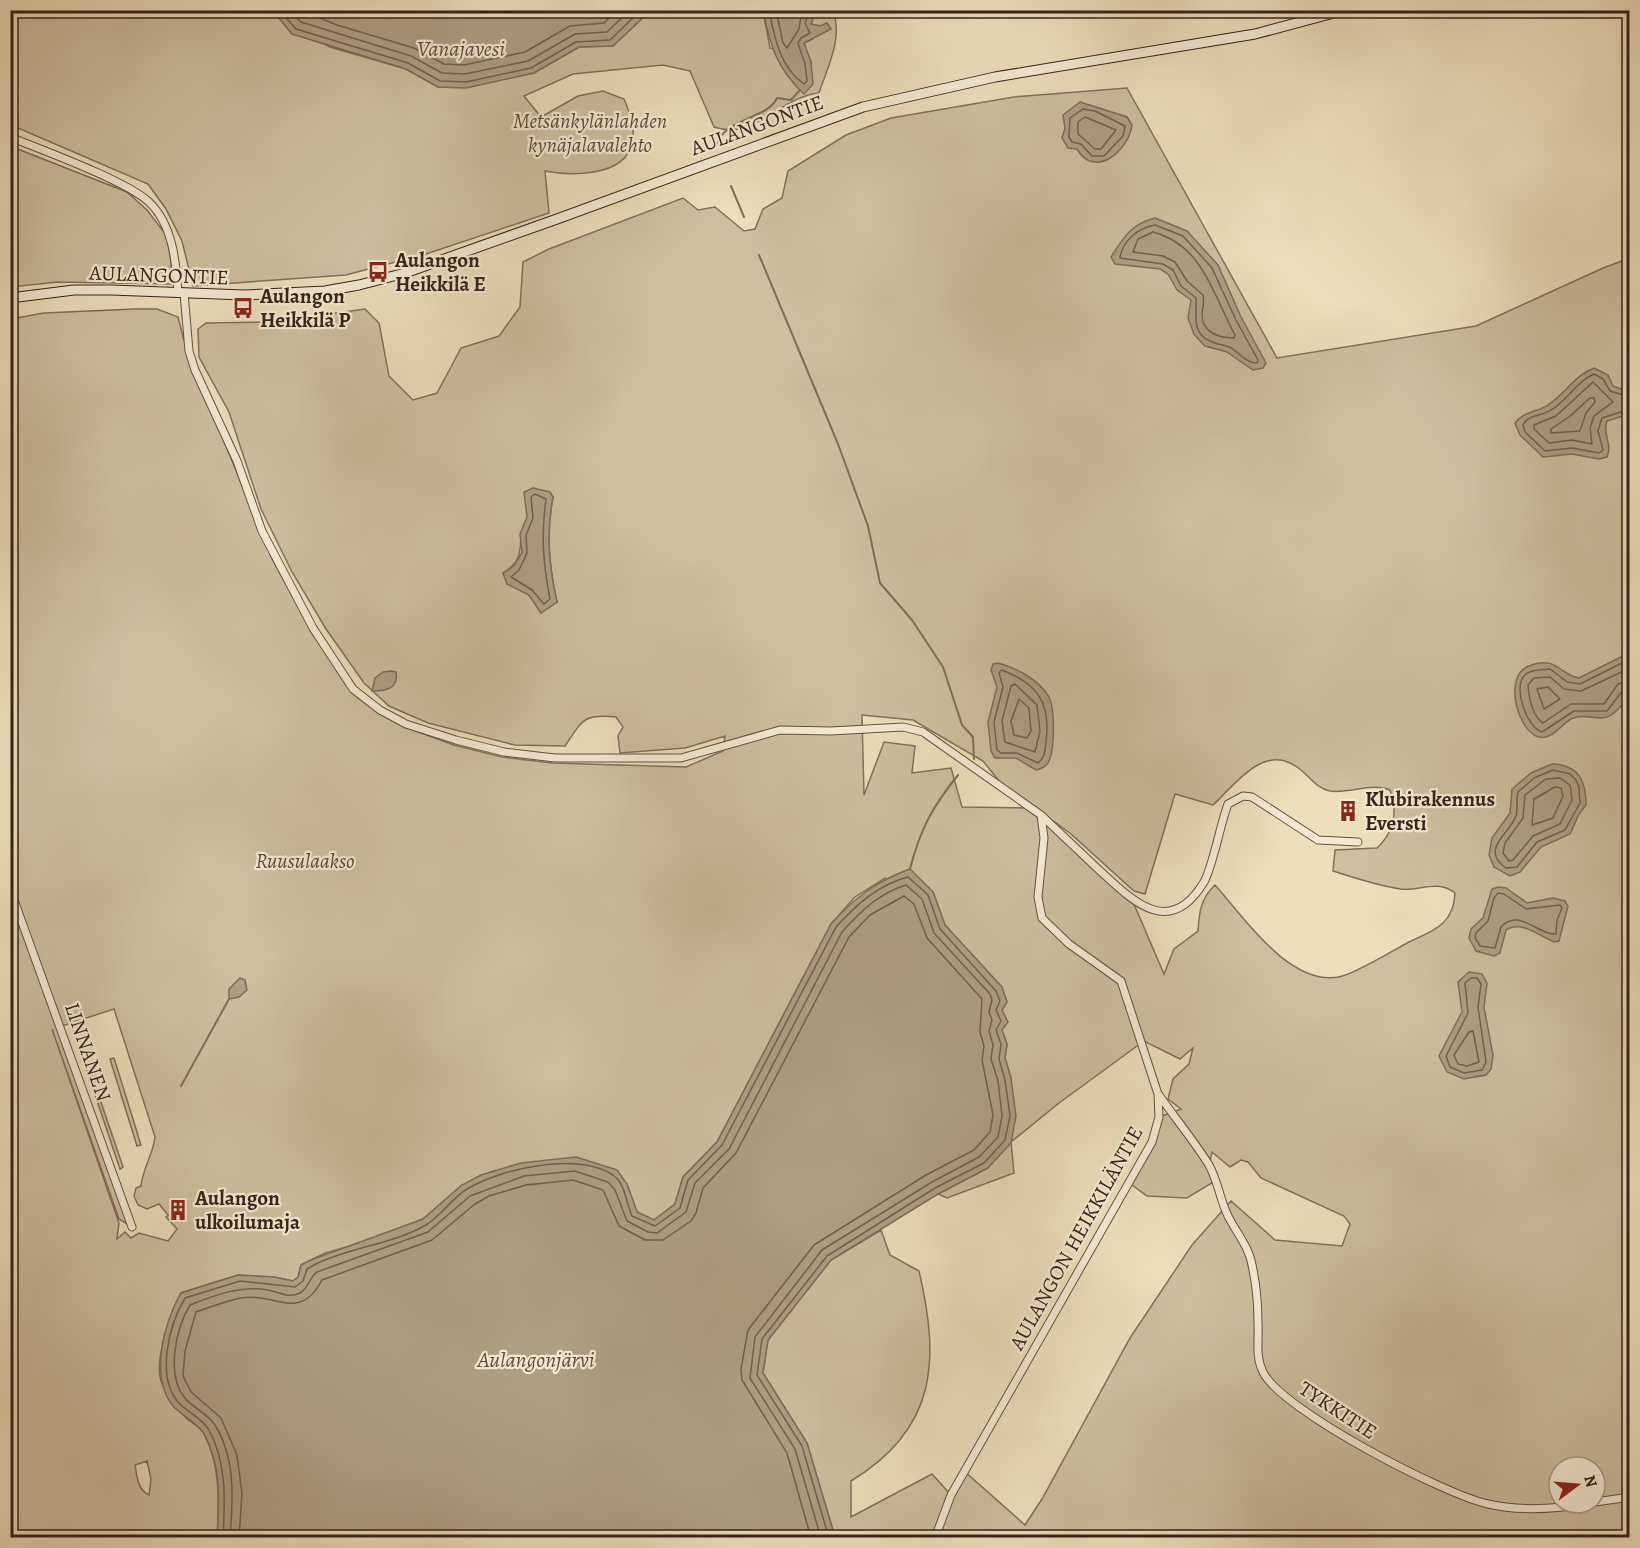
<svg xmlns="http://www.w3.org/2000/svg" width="1640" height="1548" viewBox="0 0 1640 1548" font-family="Alegreya,serif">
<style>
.green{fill:#ccbf9e;stroke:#80705b;stroke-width:1.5;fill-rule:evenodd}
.water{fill:#ad9f83;stroke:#7d6d58;stroke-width:1.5}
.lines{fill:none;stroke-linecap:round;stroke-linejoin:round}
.shore{stroke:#71604e;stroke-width:1.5}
.stream{stroke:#7d6d58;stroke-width:2}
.street-casing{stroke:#625140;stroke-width:9}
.secondary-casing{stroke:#352218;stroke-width:11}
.street{stroke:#f2ead2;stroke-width:7}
.secondary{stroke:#f2ead2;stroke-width:9}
.labels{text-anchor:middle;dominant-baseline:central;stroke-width:4.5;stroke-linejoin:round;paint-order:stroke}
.park-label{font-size:21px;font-style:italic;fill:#5b493a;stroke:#f2ead2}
.street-label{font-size:21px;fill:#352218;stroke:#f2ead2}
.poi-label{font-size:21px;font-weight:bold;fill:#352218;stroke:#f2ead2;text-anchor:start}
.water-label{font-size:22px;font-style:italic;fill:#5f4e3d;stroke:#f2ead2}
</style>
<rect width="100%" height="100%" fill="#ebdfba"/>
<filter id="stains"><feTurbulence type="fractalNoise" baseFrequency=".00333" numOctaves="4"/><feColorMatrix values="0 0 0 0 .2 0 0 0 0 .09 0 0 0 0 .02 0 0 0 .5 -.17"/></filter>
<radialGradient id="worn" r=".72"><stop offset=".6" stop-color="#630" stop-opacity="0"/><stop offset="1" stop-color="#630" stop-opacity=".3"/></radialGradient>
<g class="green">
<path d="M10 11H273L275 16 330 47 406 69 438 87 534 73 579 47 613 46 650 11H763L770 48 811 62 803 43 813 39 820 26 811 24 816 11H833C843 38 828 66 819 93 782 96 754 141 714 127L690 71 663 65 573 74 524 96 541 117 578 96 603 91 624 99C630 113 636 129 632 144 624 177 570 176 545 171L549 213 426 254 346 275 193 286 182 241 166 209 148 184 11 125Z"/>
<path d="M1127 88 1277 358 1476 326 1603 268 1625 260 1630 268 1629 1537H835L807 1443 763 1373 768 1340 831 1260 881 1230 890 1255 919 1271C940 1361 937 1429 851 1481V1517L932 1474 951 1495 964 1471 1025 1525 1042 1499 1130 1338 1192 1245 1231 1201 1275 1240 1342 1246 1350 1224 1344 1216 1261 1178 1248 1162 1241 1160 1230 1167 1212 1152 1209 1166 1215 1181 1187 1198 1147 1196 1128 1182 1152 1142 1159 1117 1181 1109 1168 1099 1173 1079 1189 1064 1193 1048 1180 1059 1144 1041 1059 1103 1011 1142 1014 1173 947 1198 938 1194 988 1168 1011 1078 1005 1058 1007 1044 1002 1030V1010L1007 1002 1001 987 945 925 933 892 885 878 855 897 831 924 717 1142 683 1177 675 1204 654 1220 637 1212 627 1184 462 1185 423 1219 368 1241 325 1253 301 1265 298 1278 293 1281 274 1277 238 1275 181 1293C171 1310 154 1361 161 1381 165 1392 179 1410 187 1419 193 1424 201 1427 204 1434 221 1467 219 1502 217 1537L11 1538V319L44 313 134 309H157L178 317 186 348 272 559 310 628 352 693 378 713 405 727 454 745 502 757 552 763 686 767 723 751 725 736 685 748 620 753 618 736 623 727 616 717C583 713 582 721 565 746L515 745 428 723 389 706 364 683 326 629 292 572 261 509 229 412 199 357 198 329 206 323 271 322 365 309 379 323 389 376 413 400 437 393 461 348 499 336 520 307 523 262 549 249 683 198 698 210 715 207 744 231 755 229 763 209 782 198 788 171 846 135 891 118 1014 97ZM553 497C546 534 549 566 557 602L541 613 529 595 503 573C531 556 513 540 527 519 532 510 545 503 553 497ZM862 715 913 720 983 761 1000 782 1071 834 1134 891 1145 894 1175 794 1213 805C1235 785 1263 743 1297 767 1309 775 1315 788 1330 791 1350 794 1371 782 1390 790 1398 812 1395 831 1377 848L1335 850 1333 871C1355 878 1378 886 1401 889 1420 891 1438 879 1455 893 1454 925 1432 931 1409 942 1392 951 1355 974 1339 977 1289 986 1244 917 1215 885 1201 898 1199 912 1198 931L1174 949 1164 974 1133 902 1030 808 962 807 951 768 912 773 915 746 884 742 864 795ZM114 1009 155 1137C153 1155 143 1167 141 1186L136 1188 134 1196 138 1205 147 1209 159 1204 168 1215 166 1217 177 1229 168 1241 139 1233 131 1238 125 1232 117 1239 119 1223 52 1029 119 1219 132 1227 62 1026ZM147 1461 151 1479 149 1495C138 1490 137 1477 135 1465ZM1559 1467H1595V1503H1559Z"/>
<path d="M10 146 127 192 147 210 167 236 171 262V284L57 282 11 287Z"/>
<path d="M114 1058 141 1145 137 1146 110 1059Z"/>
<path d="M89 1067 123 1167 120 1169 86 1068Z"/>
</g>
<g class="water">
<path d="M273 11H650L613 46 579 47 534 73 466 88 438 87 406 69 292 34Z"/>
<path d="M763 11H816L811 24 820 26 827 23 831 29 804 43 811 62 813 84 804 94C777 69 770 45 763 11Z"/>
<path d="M1080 102 1127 117 1132 125C1129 150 1095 180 1077 149L1068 148 1062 138 1065 128 1063 115Z"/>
<path d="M1155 218 1187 231 1218 265 1241 317 1266 363 1263 368 1253 370 1227 352 1205 346 1194 334 1188 318 1191 300 1177 290 1168 274 1160 269 1115 264 1111 257C1124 237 1131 224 1155 218Z"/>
<path d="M1594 368 1608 375 1613 386 1629 392V414L1607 421C1602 434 1613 444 1607 457L1599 459 1572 454 1543 457 1520 435 1515 423C1525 410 1536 413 1548 405 1565 394 1575 375 1594 368Z"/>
<path d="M533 488 550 492 553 497C546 533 549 566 557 602L541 613 529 595 507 584 503 573 514 566 522 552 520 534 527 517 524 492Z"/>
<path d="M1629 653C1630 664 1632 679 1630 690 1627 700 1614 718 1602 718 1591 718 1581 714 1571 719 1561 725 1549 743 1536 736 1516 726 1504 675 1529 666 1557 655 1559 675 1579 678Z"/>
<path d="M998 663C1017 668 1039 680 1049 697 1055 709 1055 751 1048 763 1045 767 1041 769 1036 770L1016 758H995L991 751 988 722 997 687 991 670 993 664Z"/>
<path d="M391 671 396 672C399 689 386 691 372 691L375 678 383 672Z"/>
<path d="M1552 764C1579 765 1586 781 1586 805L1579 814 1570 834 1541 847 1520 872 1510 876 1494 867 1489 855 1492 838 1510 813 1512 789 1531 773Z"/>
<path d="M910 869 933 892 945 925 1002 987 1007 1002 1002 1010 1008 1022 1002 1030 1007 1044 1005 1058 1011 1078 1016 1116 1011 1143 988 1168 938 1194 831 1260 768 1340 763 1373 807 1443 835 1537H217C219 1502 222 1466 204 1434 198 1423 182 1416 173 1406 149 1376 164 1323 181 1293L238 1275 274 1277 293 1281 298 1277 301 1265 311 1260 423 1219 462 1185 481 1175 521 1163 576 1157 617 1170 627 1184 637 1212 654 1220 675 1204 683 1177 717 1142 831 924C854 898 877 881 910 869Z"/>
<path d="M1498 887 1506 888 1527 903 1553 898 1565 901 1568 906 1559 941 1554 942C1539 936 1522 920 1506 930L1500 953 1494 956 1476 951 1469 938 1471 929 1483 918 1492 889Z"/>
<path d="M1469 972 1482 974 1487 983 1484 1007 1493 1055 1491 1069 1486 1075 1464 1079 1447 1072 1439 1056 1462 1012 1458 982Z"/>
<path d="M240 978 245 980 247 990 239 997 229 999V989Z"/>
</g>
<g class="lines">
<g class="shore">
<path d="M279 10 296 29 408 63 440 81 466 82 531 68 576 42 610 40 641 10"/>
<path d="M289 10 301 22 411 56 442 73 465 74 528 61 575 34 607 32 630 10"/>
<path d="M301 10 337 25 414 48 444 64 464 65 525 52 570 26 604 23 617 10"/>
<path d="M769 10C774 36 780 68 804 84L807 81 805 64 798 43 801 38 810 33 805 23 810 10"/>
<path d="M776 10 783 43 787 48 799 29 802 10"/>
<path d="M1083 109 1095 111 1125 126 1123 136 1104 156H1092L1081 144 1072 142 1069 137 1070 118Z"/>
<path d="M1085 117 1116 130 1101 149H1095L1078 134V122Z"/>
<path d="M1155 225 1183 236 1212 268 1236 320 1258 360 1257 363C1247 363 1241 355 1233 349 1226 344 1217 345 1210 341 1191 333 1197 314 1196 298L1181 286 1173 270 1163 264 1120 258C1122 241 1138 228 1155 225Z"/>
<path d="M1153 232C1203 245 1213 295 1235 335L1234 338C1220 338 1202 333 1202 315 1202 308 1205 303 1203 295L1187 281 1175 262 1163 256 1133 252 1138 239Z"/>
<path d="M1593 382 1613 402 1594 416 1590 428 1592 444 1572 440 1549 443 1534 429V425L1556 416Z"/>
<path d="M1630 397 1610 391 1603 379 1594 374C1577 381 1567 401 1551 410 1542 416 1527 415 1523 425L1525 432 1545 451 1572 448 1599 453 1603 450 1598 431 1602 418 1630 409"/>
<path d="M1590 398H1594L1595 402 1586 413 1580 431 1551 433V429L1569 417Z"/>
<path d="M535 494 546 499C541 535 543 563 550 599L544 604 532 590 511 577 519 570 527 553 526 535 533 518 531 497Z"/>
<path d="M1630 659 1580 684 1567 682 1550 669C1542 670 1529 669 1523 677 1514 691 1527 727 1542 732L1574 711H1607L1623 690 1630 688"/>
<path d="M1630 668 1581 691 1564 689 1550 677 1534 678 1528 685C1529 698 1532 716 1543 723L1571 704H1604L1618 684 1630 680"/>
<path d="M1002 670C1038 684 1051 703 1046 742 1045 750 1045 758 1038 763L1017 753H1001L997 750 994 722 1003 687 999 673Z"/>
<path d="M1015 684 1037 705 1040 731 1035 752 1005 742 1002 721 1011 686Z"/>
<path d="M1548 687 1560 699 1544 709 1537 689Z"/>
<path d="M1019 699 1029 708 1031 731 1027 738 1014 735 1011 721Z"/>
<path d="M1553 770 1570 774 1576 780 1579 787 1580 803 1565 830 1537 842 1517 867 1506 868C1479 849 1510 834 1516 816 1518 808 1516 800 1518 792L1534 778Z"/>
<path d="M1560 778 1570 785 1572 800 1560 824 1533 836 1513 860 1509 861 1503 853 1505 843 1523 818 1525 795 1546 779Z"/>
<path d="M1555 787 1561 788 1563 796 1553 818 1532 825 1534 799Z"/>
<path d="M1498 893 1504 894 1526 909 1560 905 1562 908 1557 920 1556 934C1539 936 1519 907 1501 927L1495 948 1480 946 1475 938 1476 933 1488 921 1494 898Z"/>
<path d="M1471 978H1477L1481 984 1478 1007 1486 1062 1482 1070 1464 1073 1450 1067 1446 1056 1468 1013 1465 983Z"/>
<path d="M1473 1031 1479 1062 1467 1066 1458 1064 1454 1055 1469 1032Z"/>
<path d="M223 1538C225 1501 227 1463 209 1430 203 1419 187 1412 178 1402 156 1376 169 1325 185 1298L240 1281 295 1287 303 1281 307 1269 314 1265C349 1247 391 1245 426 1225 441 1216 452 1198 467 1189 502 1168 577 1152 613 1175 626 1184 626 1204 632 1216L655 1226 680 1208 688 1180 722 1145 836 927C857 904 878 885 908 877L928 895 940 929 996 991 1000 1001 996 1010 1001 1021 996 1030 1001 1044 999 1059 1005 1080 1010 1116 1005 1140 984 1163 935 1188 827 1256 762 1339 757 1375 802 1446 829 1538"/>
<path d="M230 1538C233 1500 236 1459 215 1425 208 1413 192 1408 184 1397 166 1374 176 1328 190 1305 215 1295 242 1285 268 1290 279 1292 289 1299 300 1293 310 1287 309 1277 317 1272L428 1232 470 1196 524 1176 575 1171 608 1182 615 1190 627 1221 648 1232 657 1233 686 1212 695 1183 729 1149 842 932C860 912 879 893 906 885L922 899 934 933 990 994 992 1000 989 1012 992 1020 989 1031 993 1045 991 1059 998 1081 1002 1116 998 1137 979 1157 932 1182 822 1250 755 1337 750 1378 795 1449 821 1538"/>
<path d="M239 1538 242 1494 237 1455 221 1418 191 1392 183 1376 185 1351 196 1312C210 1307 226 1301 241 1298 276 1292 299 1323 322 1280L432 1240 475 1204 489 1196 526 1185 573 1180 603 1190 619 1226 645 1240H663L691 1221 696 1213 703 1188 736 1153 849 937 870 915 904 896 914 904 927 938 982 999 980 1032 984 1046 982 1060 993 1115 990 1132 974 1150 926 1175 814 1245 748 1330 741 1369 742 1380 787 1453 811 1538"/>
</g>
<g class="stream">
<path d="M716 147C722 118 767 120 777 98L791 100 800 90"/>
<path d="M731 186 744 217"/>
<path d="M759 255 838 444 868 526 880 583 912 620 943 667 962 725 973 737 974 759"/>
<path d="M910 869C920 830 932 807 958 775"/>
<path d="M181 1086 229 999"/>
</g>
<defs>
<g id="street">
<path d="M10 137C42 150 127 181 149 202 173 225 176 262 178 293"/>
<path d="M184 293 189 351 195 370 237 461 262 531 313 628 353 689 380 710 406 724 456 740 504 752 555 758H681L780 730 831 731 903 727 923 732 1041 815 1044 838 1038 897 1042 918 1069 944 1121 981 1158 1094 1159 1117 1152 1142 951 1495 935 1538"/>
<path d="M1041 815C1060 833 1079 851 1098 869 1132 900 1169 940 1204 882 1213 866 1220 825 1228 804L1243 796 1252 797 1318 840 1358 842"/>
<path d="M10 889 132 1227"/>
<path d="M1159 1095C1175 1118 1194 1141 1209 1165 1218 1181 1220 1200 1228 1216 1236 1232 1249 1247 1252 1265 1256 1283 1258 1305 1258 1323 1259 1341 1255 1356 1263 1372 1281 1410 1445 1495 1488 1504 1522 1512 1557 1509 1591 1503"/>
<path d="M1595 1502 1630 1497"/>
</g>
<path id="secondary" d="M10 298 74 290H111L245 295 325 291 359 285 405 273 557 219 863 107 995 77 1255 34 1345 10"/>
</defs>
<use href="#street" class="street-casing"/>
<use href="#secondary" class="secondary-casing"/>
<use href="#street" class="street"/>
<use href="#secondary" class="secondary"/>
</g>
<defs>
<symbol id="bus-bare" viewBox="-9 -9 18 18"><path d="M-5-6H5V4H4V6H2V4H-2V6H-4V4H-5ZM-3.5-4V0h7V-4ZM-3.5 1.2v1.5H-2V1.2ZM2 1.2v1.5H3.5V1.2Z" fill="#8f2418" stroke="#f2ead2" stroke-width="2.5" paint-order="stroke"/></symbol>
<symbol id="building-bare" viewBox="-9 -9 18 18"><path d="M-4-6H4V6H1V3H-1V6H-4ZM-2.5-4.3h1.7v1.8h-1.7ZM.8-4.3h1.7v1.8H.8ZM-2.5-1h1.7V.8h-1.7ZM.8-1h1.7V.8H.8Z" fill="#8f2418" stroke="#f2ead2" stroke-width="2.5" paint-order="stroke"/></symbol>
</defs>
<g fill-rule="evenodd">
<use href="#bus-bare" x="363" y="257" width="30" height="30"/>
<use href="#bus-bare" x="228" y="293" width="30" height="30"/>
<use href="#building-bare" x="1333" y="796" width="30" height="30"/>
<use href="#building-bare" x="163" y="1195" width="30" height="30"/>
</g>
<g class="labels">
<g class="park-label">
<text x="590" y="121">Metsänkylänlahden<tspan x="590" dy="24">kynäjalavalehto</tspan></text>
<text x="305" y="861">Ruusulaakso</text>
</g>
<g class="street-label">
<text transform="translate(757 125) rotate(-20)">AULANGONTIE</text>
<text transform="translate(159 275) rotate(2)">AULANGONTIE</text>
<text transform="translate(88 1052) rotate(71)">LINNANEN</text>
<text transform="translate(1076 1238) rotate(-61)">AULANGON HEIKKILÄNTIE</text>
<text transform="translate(1338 1410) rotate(33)">TYKKITIE</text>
</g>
<g class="poi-label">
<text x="395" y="260">Aulangon<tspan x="395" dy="24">Heikkilä E</tspan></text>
<text x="260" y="296">Aulangon<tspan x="260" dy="24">Heikkilä P</tspan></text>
<text x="1365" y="799">Klubirakennus<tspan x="1365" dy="24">Eversti</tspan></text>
<text x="195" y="1198">Aulangon<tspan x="195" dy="24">ulkoilumaja</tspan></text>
</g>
<g class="water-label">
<text x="461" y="49">Vanajavesi</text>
<text x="536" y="1360">Aulangonjärvi</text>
</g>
</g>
<rect width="1640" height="1548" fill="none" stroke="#ebdfba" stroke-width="36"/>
<rect x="12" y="12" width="1616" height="1524" fill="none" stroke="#352218" stroke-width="3"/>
<rect x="18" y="18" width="1604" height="1512" fill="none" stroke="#352218" stroke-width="1.5"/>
<g transform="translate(1577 1485) rotate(74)"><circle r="28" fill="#f2ead2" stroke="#a69a88" stroke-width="1.5"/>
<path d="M0-4.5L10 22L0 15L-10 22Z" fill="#8f2418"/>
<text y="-9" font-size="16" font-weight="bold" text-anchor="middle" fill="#352218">N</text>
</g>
<rect width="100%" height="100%" filter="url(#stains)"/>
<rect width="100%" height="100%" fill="url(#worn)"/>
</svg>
